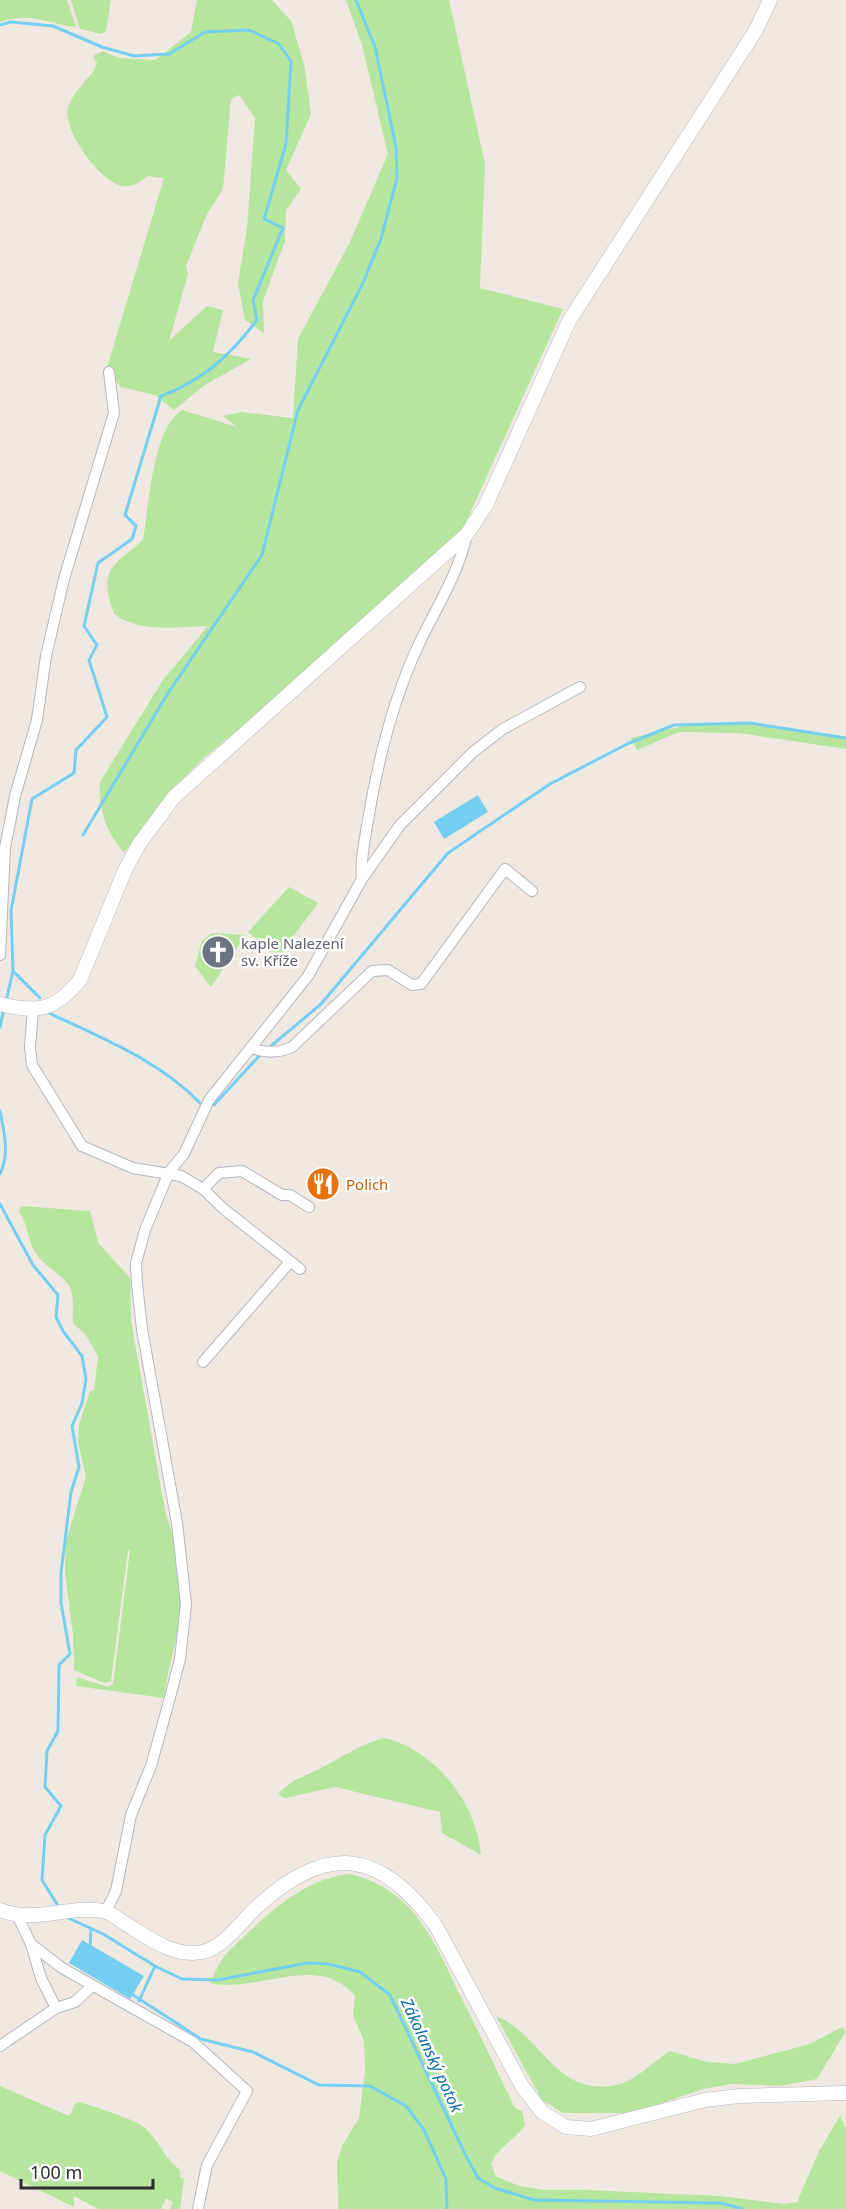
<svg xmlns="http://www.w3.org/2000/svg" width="846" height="2209" viewBox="0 0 846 2209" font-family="'Noto Sans',sans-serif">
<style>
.green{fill:#b6e59e}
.water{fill:#75cff0}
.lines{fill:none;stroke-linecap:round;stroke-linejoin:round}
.stream{stroke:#75cff0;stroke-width:3}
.street-casing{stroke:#b4b7c1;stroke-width:12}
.secondary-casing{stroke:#b4b7c1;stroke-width:15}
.street{stroke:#fff;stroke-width:10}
.secondary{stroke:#fff;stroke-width:14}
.labels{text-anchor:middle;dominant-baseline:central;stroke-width:5;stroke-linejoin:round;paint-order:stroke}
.worship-label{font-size:15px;fill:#5b616d;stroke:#fff;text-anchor:start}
.food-label{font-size:15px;fill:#c56008;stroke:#fff;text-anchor:start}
.water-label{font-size:16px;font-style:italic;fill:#0d6fa3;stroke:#fff}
</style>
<rect width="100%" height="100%" fill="#efe9e1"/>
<g class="green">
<path d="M0 0H67L76 27C47 24 31 11 0 22Z"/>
<path d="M71 0H111L106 31 102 34 80 29Z"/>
<path d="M197 0H272L291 21 304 64 311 114 286 170 301 189 286 210 285 241 263 301 264 333 245 320 238 283 247 228 255 118 239 95 231 99 223 189 207 214 186 266 188 274 169 341 207 306 223 310 213 352 251 359 205 385 174 410 155 395 121 387 106 371 164 178 148 176C140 182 133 187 123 186 101 183 62 130 68 108 72 94 86 81 94 70L97 63 93 56 103 51 119 58 155 60 191 32Z"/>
<path d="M346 0H449L485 164 480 288 563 309 461 533 352 634 204 758 169 792 124 853C106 831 98 811 100 782L163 680 208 626C177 627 140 633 114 614 98 569 112 567 143 540 149 507 152 429 182 410L237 427 223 416 241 412 293 418 298 339 349 244 388 154 362 45Z"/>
<path d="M737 723 846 738V749L739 733 679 732 637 750 631 738 692 724Z"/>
<path d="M289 887 318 903 278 957 248 932Z"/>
<path d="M212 933 246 935 211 987 195 966 202 941Z"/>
<path d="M21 1206 90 1211 99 1244 130 1278 131 1321 165 1511C176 1544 187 1586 180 1621 175 1647 167 1671 164 1698L76 1686 77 1677 108 1687 113 1684 130 1550 128 1551 111 1681 104 1683 74 1670 73 1635 65 1572 66 1540 86 1477 78 1442 79 1425 90 1391 94 1390 98 1357 86 1335 73 1323C72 1314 74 1303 72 1295 70 1275 43 1269 34 1250 27 1238 28 1224 19 1212Z"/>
<path d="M384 1738C435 1749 477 1804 481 1855L442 1833 440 1812 335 1787 285 1798 278 1794C292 1780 296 1780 313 1772 337 1761 357 1745 384 1738Z"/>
<path d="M349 1874C418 1889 437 1949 465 2005 482 2039 498 2073 515 2108L522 2111 525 2125C514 2141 498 2147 491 2164L496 2176 519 2186 545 2190H586L720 2196 785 2204 797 2202 819 2151 840 2116 846 2128V2209H338L337 2163 342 2146 359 2118 365 2071 364 2041 353 2015 355 1996C319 1951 255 1994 210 1983 215 1973 221 1958 229 1951 262 1919 301 1879 349 1874Z"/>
<path d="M496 2016C544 2036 556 2100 620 2084 638 2079 655 2060 670 2051L707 2062 735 2064 810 2044 842 2027 846 2031 817 2079 780 2086 731 2084 703 2089 633 2113H563L542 2100Z"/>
<path d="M0 2086 69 2116 76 2103 80 2102C93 2106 137 2120 145 2128 159 2141 165 2159 180 2170V2177L184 2179 180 2209H170L173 2202 166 2198 161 2209H98L74 2196V2207L0 2171Z"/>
</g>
<g class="water">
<path d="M478 795 488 812 444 839 434 822Z"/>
<path d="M82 1940 144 1976 130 1999 69 1963Z"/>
</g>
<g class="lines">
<g class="stream">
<path d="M0 25 11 22 53 26 102 47 134 56 169 54 205 32 249 30 279 44 291 61 286 144 264 219 283 228 253 300 257 320C231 355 202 381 161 396L125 515 136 526 132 539 98 563 84 626 97 645 89 660 107 717 76 750 74 773 32 799 11 911 13 971 6 1001"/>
<path d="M83 835 168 693 262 555 298 410 362 285 381 239 397 178 396 147 375 47 356 0"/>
<path d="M13 971 40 998"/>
<path d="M47 1012C101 1038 159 1060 200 1103"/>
<path d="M0 1027 4 1008"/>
<path d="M271 1046 321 1004 448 853 550 784 627 744 674 725 749 723 846 738"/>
<path d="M214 1105 259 1056"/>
<path d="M0 1111C4 1132 10 1154 0 1174"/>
<path d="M0 1204 33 1265 58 1295 56 1317 63 1331 82 1356 86 1379 82 1403 72 1426 79 1467 71 1492 61 1573V1603L70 1654 59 1665 58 1731 47 1751 45 1787 61 1806 45 1835 42 1880 60 1909"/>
<path d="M66 1917 103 1934 155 1966 182 1979 218 1980 307 1963 329 1964 360 1972 390 1995 465 2154 478 2178 495 2188 534 2200 721 2203 742 2209"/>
<path d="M90 1948 91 1929"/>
<path d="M130 1993 201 2039 253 2052 319 2085 370 2086 406 2106 424 2130 446 2179 447 2209"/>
<path d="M139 2001 155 1966"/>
</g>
<defs>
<g id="street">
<path d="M362 879C360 859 365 840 368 820 378 760 393 699 419 644 436 608 459 573 467 534"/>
<path d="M0 955 5 848 15 796 37 720 46 656 64 579 114 413 109 372"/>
<path d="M33 1010 30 1047 32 1065 82 1146 133 1168 181 1176 203 1189 225 1210 300 1269"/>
<path d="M252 1048C264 1053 280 1053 292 1047L372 971 388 970 412 985 421 984 505 869 532 891"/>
<path d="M203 1189 219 1173 242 1171 282 1195H290L309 1207"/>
<path d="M203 1362 290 1262"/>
<path d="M106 1911 116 1891 131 1815 151 1766 168 1705 180 1659 186 1604 177 1523 142 1329 137 1284 136 1263 145 1230 169 1172 184 1154 209 1100 308 976 362 879 400 825 473 752 503 729 580 687"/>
<path d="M17 1915 31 1944 62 1968 193 2042 247 2091 207 2165 198 2209"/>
<path d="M31 1944 41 1978 56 2008"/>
<path d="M0 2046 56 2008 75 2002 92 1986"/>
</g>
<g id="secondary">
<path d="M0 1004C38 1013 54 1011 80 980L125 870 139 844 174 797 467 534 486 505 569 321 756 30 770 0"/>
<path d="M0 1910C35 1924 68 1905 103 1911 110 1912 117 1918 123 1922 146 1936 173 1958 202 1952 225 1947 241 1921 258 1906 328 1842 381 1850 436 1926L522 2086 542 2112 566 2127 591 2129 705 2100 739 2096 846 2093"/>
</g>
</defs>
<use href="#street" class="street-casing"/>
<use href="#secondary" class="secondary-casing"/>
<use href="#street" class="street"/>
<use href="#secondary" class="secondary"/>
</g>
<defs>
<symbol id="church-disc" viewBox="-11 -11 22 22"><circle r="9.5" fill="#6b7280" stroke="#fff"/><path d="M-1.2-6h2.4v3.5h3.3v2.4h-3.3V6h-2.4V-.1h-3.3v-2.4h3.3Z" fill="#fff"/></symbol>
<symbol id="restaurant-disc" viewBox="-11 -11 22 22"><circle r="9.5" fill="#e8710a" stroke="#fff"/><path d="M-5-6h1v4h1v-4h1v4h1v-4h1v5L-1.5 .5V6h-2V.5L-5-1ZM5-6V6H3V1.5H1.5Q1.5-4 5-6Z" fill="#fff"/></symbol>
</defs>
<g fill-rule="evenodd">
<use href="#church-disc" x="199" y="933" width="38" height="38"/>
<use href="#restaurant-disc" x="304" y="1165" width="38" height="38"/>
</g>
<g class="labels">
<g class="worship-label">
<text x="241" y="943">kaple Nalezení<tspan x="241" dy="17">sv. Kříže</tspan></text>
</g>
<g class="food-label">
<text x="346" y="1184">Polich</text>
</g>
<g class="water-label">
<text transform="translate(432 2055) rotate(65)">Zákolanský potok</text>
</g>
</g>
<path d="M21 2179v9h132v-9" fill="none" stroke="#2e2e2e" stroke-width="3"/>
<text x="30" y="2179" font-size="18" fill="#2e2e2e" stroke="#ffffff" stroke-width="4.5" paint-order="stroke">100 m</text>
</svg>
